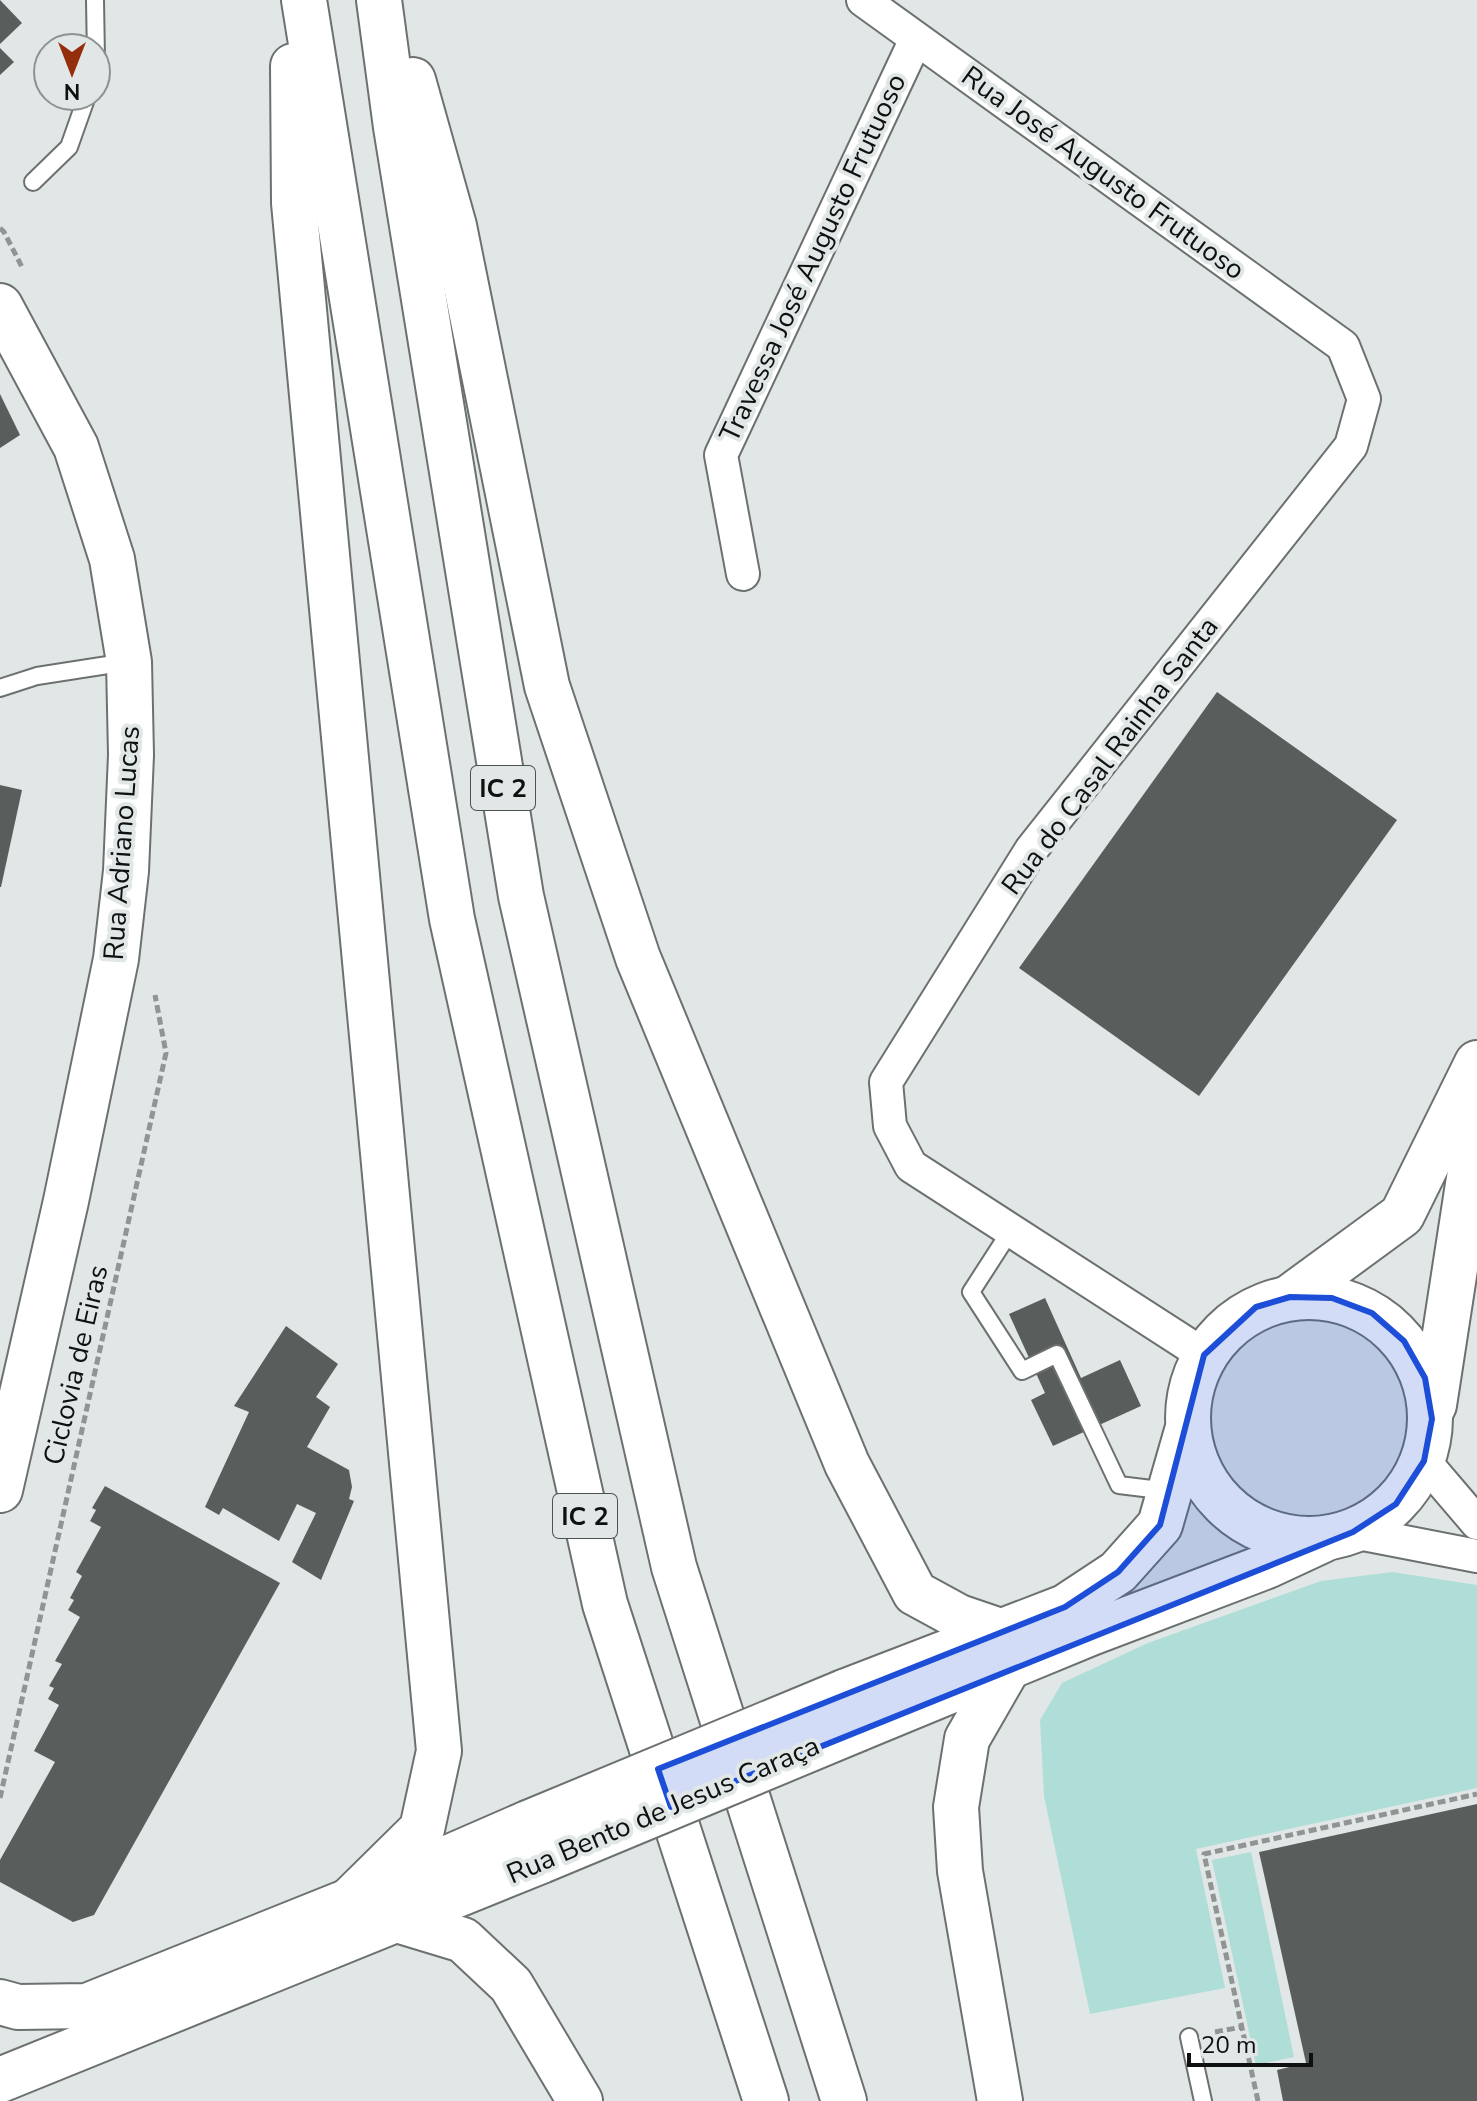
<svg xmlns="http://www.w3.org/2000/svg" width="1477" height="2101" viewBox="0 0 1477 2101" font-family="'Nunito Sans',sans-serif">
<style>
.green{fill:#afddd7}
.building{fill:#595e5d}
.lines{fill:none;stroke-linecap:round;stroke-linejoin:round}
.lane-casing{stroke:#6c7170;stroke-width:20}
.street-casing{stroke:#6c7170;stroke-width:36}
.secondary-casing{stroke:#6c7170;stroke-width:48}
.highway-casing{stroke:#6c7170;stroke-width:48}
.path{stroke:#909493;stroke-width:5;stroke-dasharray:8 4;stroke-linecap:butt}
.lane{stroke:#fff;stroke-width:16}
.street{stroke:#fff;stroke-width:32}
.secondary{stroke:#fff;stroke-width:44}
.highway{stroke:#fff;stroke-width:44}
.secondary-bridge-casing{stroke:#6c7170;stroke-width:48;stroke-linecap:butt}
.secondary-bridge{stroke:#fff;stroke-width:44}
.marked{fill:#1d4ed8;fill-opacity:0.2;stroke:#1d4ed8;stroke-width:6;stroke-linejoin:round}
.labels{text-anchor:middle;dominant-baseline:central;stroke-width:8;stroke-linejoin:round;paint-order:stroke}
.shield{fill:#e1e7e6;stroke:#4e5151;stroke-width:2}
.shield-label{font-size:26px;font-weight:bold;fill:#0f1111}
.street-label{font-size:28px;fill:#0f1111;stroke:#e1e7e6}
</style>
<rect width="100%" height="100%" fill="#e1e7e6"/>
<g class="green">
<path d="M1392 1572 1477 1585V1788L1196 1849 1225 1988 1090 2014 1044 1796 1040 1720 1062 1683 1148 1643 1321 1581Z"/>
<path d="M1251 1852 1294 2057 1256 2065 1212 1860Z"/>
</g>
<g class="building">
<path d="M0 0 22 23 0 44Z"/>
<path d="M0 48 14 62 0 75Z"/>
<path d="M0 394 20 435 0 448Z"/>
<path d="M1217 692 1397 820 1199 1096 1019 968Z"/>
<path d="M0 785 22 790 1 887H0Z"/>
<path d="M1045 1298 1081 1378 1120 1360 1141 1406 1053 1446 1031 1400 1045 1393 1009 1314Z"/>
<path d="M286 1326 338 1364 316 1397 330 1407 307 1447 349 1470 352 1487 349 1499 354 1501 321 1580 292 1562 316 1513 297 1504 279 1541 223 1508 219 1515 205 1507 249 1412 234 1406Z"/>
<path d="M105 1486 280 1583 94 1915 73 1922 0 1882V1860L55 1762 34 1751 59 1705 48 1699 54 1688 49 1686 62 1664 55 1661 80 1617 68 1610 74 1600 70 1598 82 1576 76 1572 101 1527 90 1521 96 1510 92 1508Z"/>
<path d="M1477 1804V2101H1283L1277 2070 1306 2063 1259 1852Z"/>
</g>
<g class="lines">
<defs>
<g id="lane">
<path d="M95 0 96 58"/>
<path d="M33 182 69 147 87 96"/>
<path d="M0 688 37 676 127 662"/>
<path d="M1011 1230 971 1292 1022 1371 1057 1354 1119 1485 1168 1491"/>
<path d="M1189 2037 1203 2101"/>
</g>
<g id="street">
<path d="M863 0 1343 346 1364 399 1351 446 1031 850 886 1082 890 1126 911 1166 1204 1355"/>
<path d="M743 574 721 455 916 39"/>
<path d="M1424 1461 1477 1523"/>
<path d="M1353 1532 1477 1556"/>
</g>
<g id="secondary">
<path d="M0 306 76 447 112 559 129 662 131 755 126 871 116 959 66 1201 0 1490"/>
<circle cx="1309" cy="1418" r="121"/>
<path d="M1290 1297 1402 1215 1477 1063"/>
<path d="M1434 1405 1477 1126"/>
<path d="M844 1692 1065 1607 1118 1572 1160 1525 1187 1431"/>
<path d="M858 1729 1091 1633 1267 1566 1323 1540"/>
<path d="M0 2002 18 2007 87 2006 349 1901 528 1823"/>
<path d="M0 2080 541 1861"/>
</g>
<g id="highway">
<path d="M304 0 452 919 605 1604 766 2101"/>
<path d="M379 0 396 127 521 896 674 1567 844 2101"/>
<path d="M293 66 294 203 439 1751 422 1829 349 1901"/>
<path d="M413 80 454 226 547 686 638 958 847 1464 915 1593 959 1617 1003 1632"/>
<path d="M397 1920 463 1940 511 1985 580 2101"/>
<path d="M1000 2101 960 1871 956 1807 967 1739 1009 1666"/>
</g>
</defs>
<use href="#lane" class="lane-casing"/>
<use href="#street" class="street-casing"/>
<use href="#secondary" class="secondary-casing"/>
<use href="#highway" class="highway-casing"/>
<g class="path">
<path d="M0 228 4 232 23 269"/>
<path d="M0 1798 166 1053 155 995"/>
<path d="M1215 2032 1242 2027"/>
<path d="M1258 2101 1204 1854 1477 1794"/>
</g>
<use href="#lane" class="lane"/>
<use href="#street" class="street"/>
<use href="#secondary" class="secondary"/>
<use href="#highway" class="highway"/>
<defs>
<g id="secondary-bridge">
<path d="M528 1823 844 1692"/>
<path d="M541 1861 858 1729"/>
</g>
</defs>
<use href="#secondary-bridge" class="secondary-bridge-casing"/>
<use href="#secondary-bridge" class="secondary-bridge"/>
</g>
<path class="marked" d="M1290 1297 1332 1298 1372 1313 1404 1341 1425 1378 1432 1419 1424 1461 1396 1504 1353 1532 671 1807 658 1769 1065 1607 1118 1572 1160 1525 1204 1355 1256 1307Z"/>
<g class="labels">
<g class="shield">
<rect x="471" y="766" width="64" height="44" rx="6"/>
<rect x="553" y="1494" width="64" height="44" rx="6"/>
</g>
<g class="shield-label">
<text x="503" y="788">IC 2</text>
<text x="585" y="1516">IC 2</text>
</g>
<g class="street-label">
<text transform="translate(1103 173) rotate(36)">Rua José Augusto Frutuoso</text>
<text transform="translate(813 258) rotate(-65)">Travessa José Augusto Frutuoso</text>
<text transform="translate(1110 756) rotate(-53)">Rua do Casal Rainha Santa</text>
<text transform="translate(122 843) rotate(-86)">Rua Adriano Lucas</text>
<text transform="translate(76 1365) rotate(-77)">Ciclovia de Eiras</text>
<text transform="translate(663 1810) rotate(-23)">Rua Bento de Jesus Caraça</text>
</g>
</g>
<g transform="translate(72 72) rotate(180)"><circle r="38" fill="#e1e7e6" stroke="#8d9191" stroke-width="2"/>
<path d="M0-6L14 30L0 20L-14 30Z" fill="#952e0d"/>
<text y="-12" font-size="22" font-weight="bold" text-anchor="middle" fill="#0f1111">N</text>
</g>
<path d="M1189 2053v12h122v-12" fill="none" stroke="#0f1111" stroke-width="4"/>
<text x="1201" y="2053" font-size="24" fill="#0f1111" stroke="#e1e7e6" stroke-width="6" paint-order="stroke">20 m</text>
</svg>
